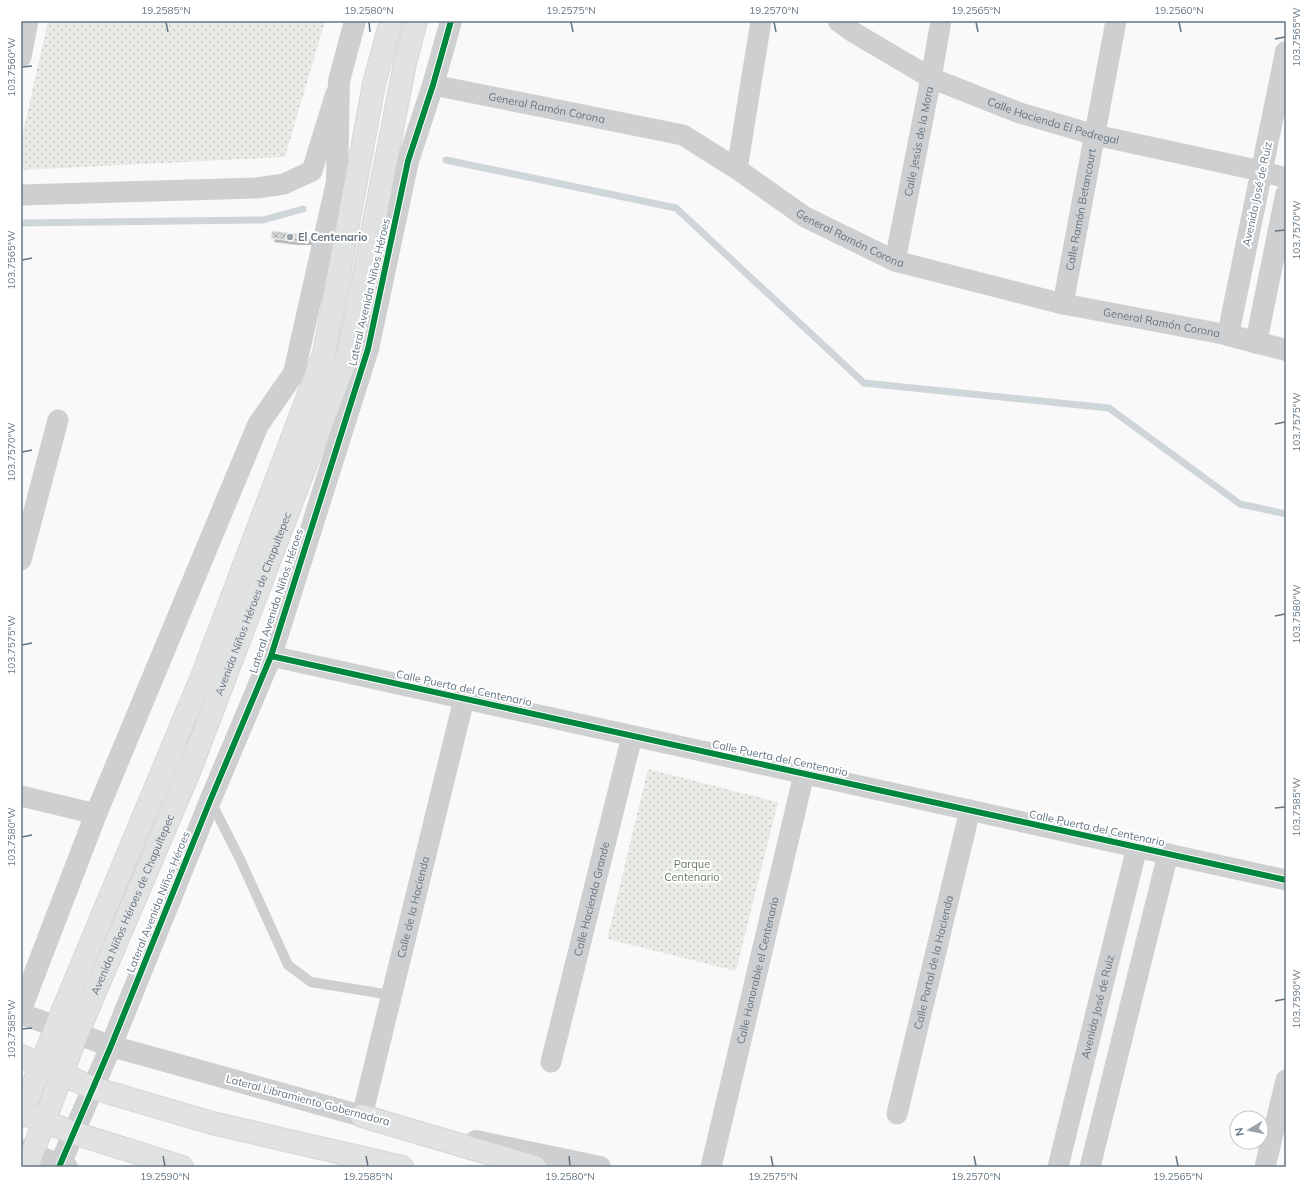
<svg xmlns="http://www.w3.org/2000/svg" width="1307" height="1188" viewBox="0 0 1307 1188" font-family="Mulish,sans-serif">
<style>
.grass{fill:url(#grass-dots)}
.lines{fill:none;stroke-linecap:round;stroke-linejoin:round}
.stream{stroke:#ced6d9;stroke-width:7}
.building{fill:url(#building-cross-hatch);stroke:#e8e8e8;filter:url(#shadow)}
.secondary-casing{stroke:#d5d6d7;stroke-width:24}
.trunk-casing{stroke:#d5d6d6;stroke-width:24}
.service{stroke:#cecfd0;stroke-width:10}
.minor{stroke:#cecfd0;stroke-width:21}
.tertiary{stroke:#cecfd0;stroke-width:22}
.secondary{stroke:#e1e2e2;stroke-width:22}
.trunk{stroke:#e1e2e2;stroke-width:22}
.cycleway-casing{stroke:#fff;stroke-width:8}
.cycleway{stroke:#00873e;stroke-width:6}
.ticks{fill:none;stroke:#657683;stroke-width:1.5}
.poi-dot{fill:#99a4ac;stroke:#fff;stroke-width:1.5}
.labels{text-anchor:middle;dominant-baseline:central;stroke-width:4;stroke-linejoin:round;paint-order:stroke}
.street-label{font-size:11px;fill:#657683;stroke:#fff}
.poi-label{font-size:11px;font-weight:bold;fill:#657683;stroke:#fff;text-anchor:start}
.park-label{font-size:11px;fill:#687a64;stroke:#fff}
.neatline{fill:none;stroke:#657683;stroke-width:1.5}
.ticks-label{font-size:10px;text-anchor:middle;fill:#657683}
</style>
<defs>
<pattern id="grass-dots" width="8" height="8" patternUnits="userSpaceOnUse"><rect width="8" height="8" fill="#e8ebe6"/><path d="M2 2h.1M6 6h.1" fill="none" stroke="#c0c3c0" stroke-width="1.8" stroke-linecap="round"/></pattern>
<pattern id="building-cross-hatch" width="8" height="8" patternUnits="userSpaceOnUse"><rect width="8" height="8" fill="#d0d2d3"/><path d="M0 0l8 8M0 8l8-8" fill="none" stroke="#acafb1"/></pattern>
<filter id="shadow"><feDropShadow dx="3.5" dy="3.5" stdDeviation="0" flood-color="#0004"/></filter>
</defs>
<rect width="100%" height="100%" fill="#f9f9f9"/>
<g class="grass">
<path d="M48 21H325L285 157 21 170V141Z"/>
<path d="M648 769 778 802 736 971 607 939Z"/>
</g>
<g class="lines">
<g class="stream">
<path d="M446 160 676 208 864 383 1109 408 1240 504 1286 514"/>
<path d="M21 223 263 220 303 209"/>
</g>
</g>
<path class="building" d="M272 231 309 235 308 243 271 238Z"/>
<g class="lines">
<defs>
<g id="secondary">
<path d="M21 1116 56 1027 203 674 324 354 374 84 391 21"/>
<path id="s10" d="M27 1167 77 1034 189 772 349 351 405 63 416 21"/>
</g>
<g id="trunk">
<path d="M21 1056 93 1088 212 1123 402 1167"/>
<path d="M21 1112 74 1133 182 1167"/>
<path d="M362 1116 535 1167"/>
</g>
</defs>
<use href="#secondary" class="secondary-casing"/>
<use href="#trunk" class="trunk-casing"/>
<path class="service" d="M211 802 240 859 288 965 311 982 391 995"/>
<g class="minor">
<path id="s1" d="M838 21 853 32 931 78 1017 112 1095 135 1261 171 1286 178"/>
<path d="M21 57 28 21"/>
<path id="s2" d="M433 85 683 135 737 169 805 217 895 261 1063 304 1228 335"/>
<path d="M737 169 761 21"/>
<path d="M21 195 257 188 284 184 312 171 336 93"/>
<path id="s3" d="M895 261 931 78 941 21"/>
<path id="s4" d="M1063 304 1116 21"/>
<path d="M21 560 58 420"/>
<path d="M271 656 1286 880"/>
<path d="M21 796 96 814"/>
<path id="s5" d="M551 1062 632 736"/>
<path id="s6" d="M897 1114 970 810"/>
<path id="s7" d="M362 1116 464 699"/>
<path id="s8" d="M711 1167 804 774"/>
<path id="s9" d="M1058 1167 1137 847"/>
<path d="M1090 1167 1168 854"/>
<path d="M1265 1167 1286 1080"/>
</g>
<g class="tertiary">
<path d="M1286 52 1228 335 1286 350"/>
<path d="M1256 343 1286 195"/>
<path d="M21 1009 96 814 258 425 294 373 337 182 339 81 355 21"/>
<path d="M21 1014 111 1046 362 1116 380 1120"/>
<path d="M476 1141 600 1167"/>
<path d="M21 1150 67 1167"/>
<path d="M59 1167 111 1046 210 801 271 656 368 349 408 161 433 85 451 21"/>
</g>
<use href="#secondary" class="secondary"/>
<use href="#trunk" class="trunk"/>
<defs>
<g id="cycleway">
<path d="M271 656 1286 880"/>
<path d="M59 1167 111 1046 210 801 271 656 368 349 408 161 433 85 451 21"/>
</g>
</defs>
<use href="#cycleway" class="cycleway-casing"/>
<use href="#cycleway" class="cycleway"/>
</g>
<path class="ticks" d="M166 22 168 32M369 22 370 32M571 22 573 32M774 22 776 32M976 22 978 32M1179 22 1181 32M1275 39 1285 37M22 67 32 66M1275 231 1285 230M22 260 32 258M1275 424 1285 422M22 452 32 450M1275 616 1285 614M22 645 32 643M1275 808 1285 807M22 837 32 835M1275 1001 1285 999M22 1029 32 1028M163 1156 165 1166M366 1156 368 1166M569 1156 570 1166M771 1156 773 1166M974 1156 976 1166M1176 1156 1178 1166"/>
<circle class="poi-dot" cx="290" cy="237" r="4"/>
<g class="labels">
<g class="street-label">
<text stroke="none"><textPath href="#s2" startOffset="116">General Ramón Corona</textPath></text>
<text stroke="none"><textPath href="#s1" startOffset="239">Calle Hacienda El Pedregal</textPath></text>
<text stroke="none"><textPath href="#s3" startOffset="122">Calle Jesús de la Mora</textPath></text>
<text transform="translate(1257 194) rotate(-78)">Avenida José de Ruiz</text>
<text stroke="none"><textPath href="#s4" startOffset="96">Calle Ramón Betancourt</textPath></text>
<text stroke="none"><textPath href="#s2" startOffset="452">General Ramón Corona</textPath></text>
<text transform="translate(369 292) rotate(-77)">Lateral Avenida Niños Héroes</text>
<text stroke="none"><textPath href="#s2" startOffset="776">General Ramón Corona</textPath></text>
<text transform="translate(276 601) rotate(-72)">Lateral Avenida Niños Héroes</text>
<text stroke="none"><textPath href="#s10" startOffset="607">Avenida Niños Héroes de Chapultepec</textPath></text>
<text transform="translate(464 688) rotate(12)">Calle Puerta del Centenario</text>
<text transform="translate(780 758) rotate(12)">Calle Puerta del Centenario</text>
<text transform="translate(1097 828) rotate(12)">Calle Puerta del Centenario</text>
<text stroke="none"><textPath href="#s5" startOffset="168">Calle Hacienda Grande</textPath></text>
<text transform="translate(158 902) rotate(-68)">Lateral Avenida Niños Héroes</text>
<text stroke="none"><textPath href="#s10" startOffset="283">Avenida Niños Héroes de Chapultepec</textPath></text>
<text stroke="none"><textPath href="#s7" startOffset="215">Calle de la Hacienda</textPath></text>
<text stroke="none"><textPath href="#s6" startOffset="156">Calle Portal de la Hacienda</textPath></text>
<text stroke="none"><textPath href="#s8" startOffset="202">Calle Honorable el Centenario</textPath></text>
<text stroke="none"><textPath href="#s9" startOffset="165">Avenida José de Ruiz</textPath></text>
<text transform="translate(308 1100) rotate(15)">Lateral Libramiento Gobernadora</text>
</g>
<g class="poi-label">
<text x="298" y="237">El Centenario</text>
</g>
<g class="park-label">
<text x="692" y="864">Parque<tspan x="692" dy="13">Centenario</tspan></text>
</g>
</g>
<rect width="1307" height="1188" fill="none" stroke="#ffffff" stroke-width="44"/>
<g transform="translate(1249 1130) rotate(260)"><circle r="19" fill="#ffffff" stroke="#c1c8cd"/>
<path d="M0-3L7 15L0 10L-7 15Z" fill="#99a4ac"/>
<text y="-6" font-size="11" font-weight="bold" text-anchor="middle" fill="#657683">N</text>
</g>
<rect x="22" y="22" width="1263" height="1144" class="neatline"/>
<g class="ticks-label">
<text x="166" y="14">19.2585°N</text>
<text x="369" y="14">19.2580°N</text>
<text x="571" y="14">19.2575°N</text>
<text x="774" y="14">19.2570°N</text>
<text x="976" y="14">19.2565°N</text>
<text x="1179" y="14">19.2560°N</text>
<text transform="translate(1296 37) rotate(-90)" y="4">103.7565°W</text>
<text transform="translate(11 67) rotate(-90)" y="4">103.7560°W</text>
<text transform="translate(1296 230) rotate(-90)" y="4">103.7570°W</text>
<text transform="translate(11 260) rotate(-90)" y="4">103.7565°W</text>
<text transform="translate(1296 422) rotate(-90)" y="4">103.7575°W</text>
<text transform="translate(11 452) rotate(-90)" y="4">103.7570°W</text>
<text transform="translate(1296 614) rotate(-90)" y="4">103.7580°W</text>
<text transform="translate(11 645) rotate(-90)" y="4">103.7575°W</text>
<text transform="translate(1296 807) rotate(-90)" y="4">103.7585°W</text>
<text transform="translate(11 837) rotate(-90)" y="4">103.7580°W</text>
<text transform="translate(1296 999) rotate(-90)" y="4">103.7590°W</text>
<text transform="translate(11 1029) rotate(-90)" y="4">103.7585°W</text>
<text x="165" y="1180">19.2590°N</text>
<text x="368" y="1180">19.2585°N</text>
<text x="570" y="1180">19.2580°N</text>
<text x="773" y="1180">19.2575°N</text>
<text x="976" y="1180">19.2570°N</text>
<text x="1178" y="1180">19.2565°N</text>
</g>
</svg>
